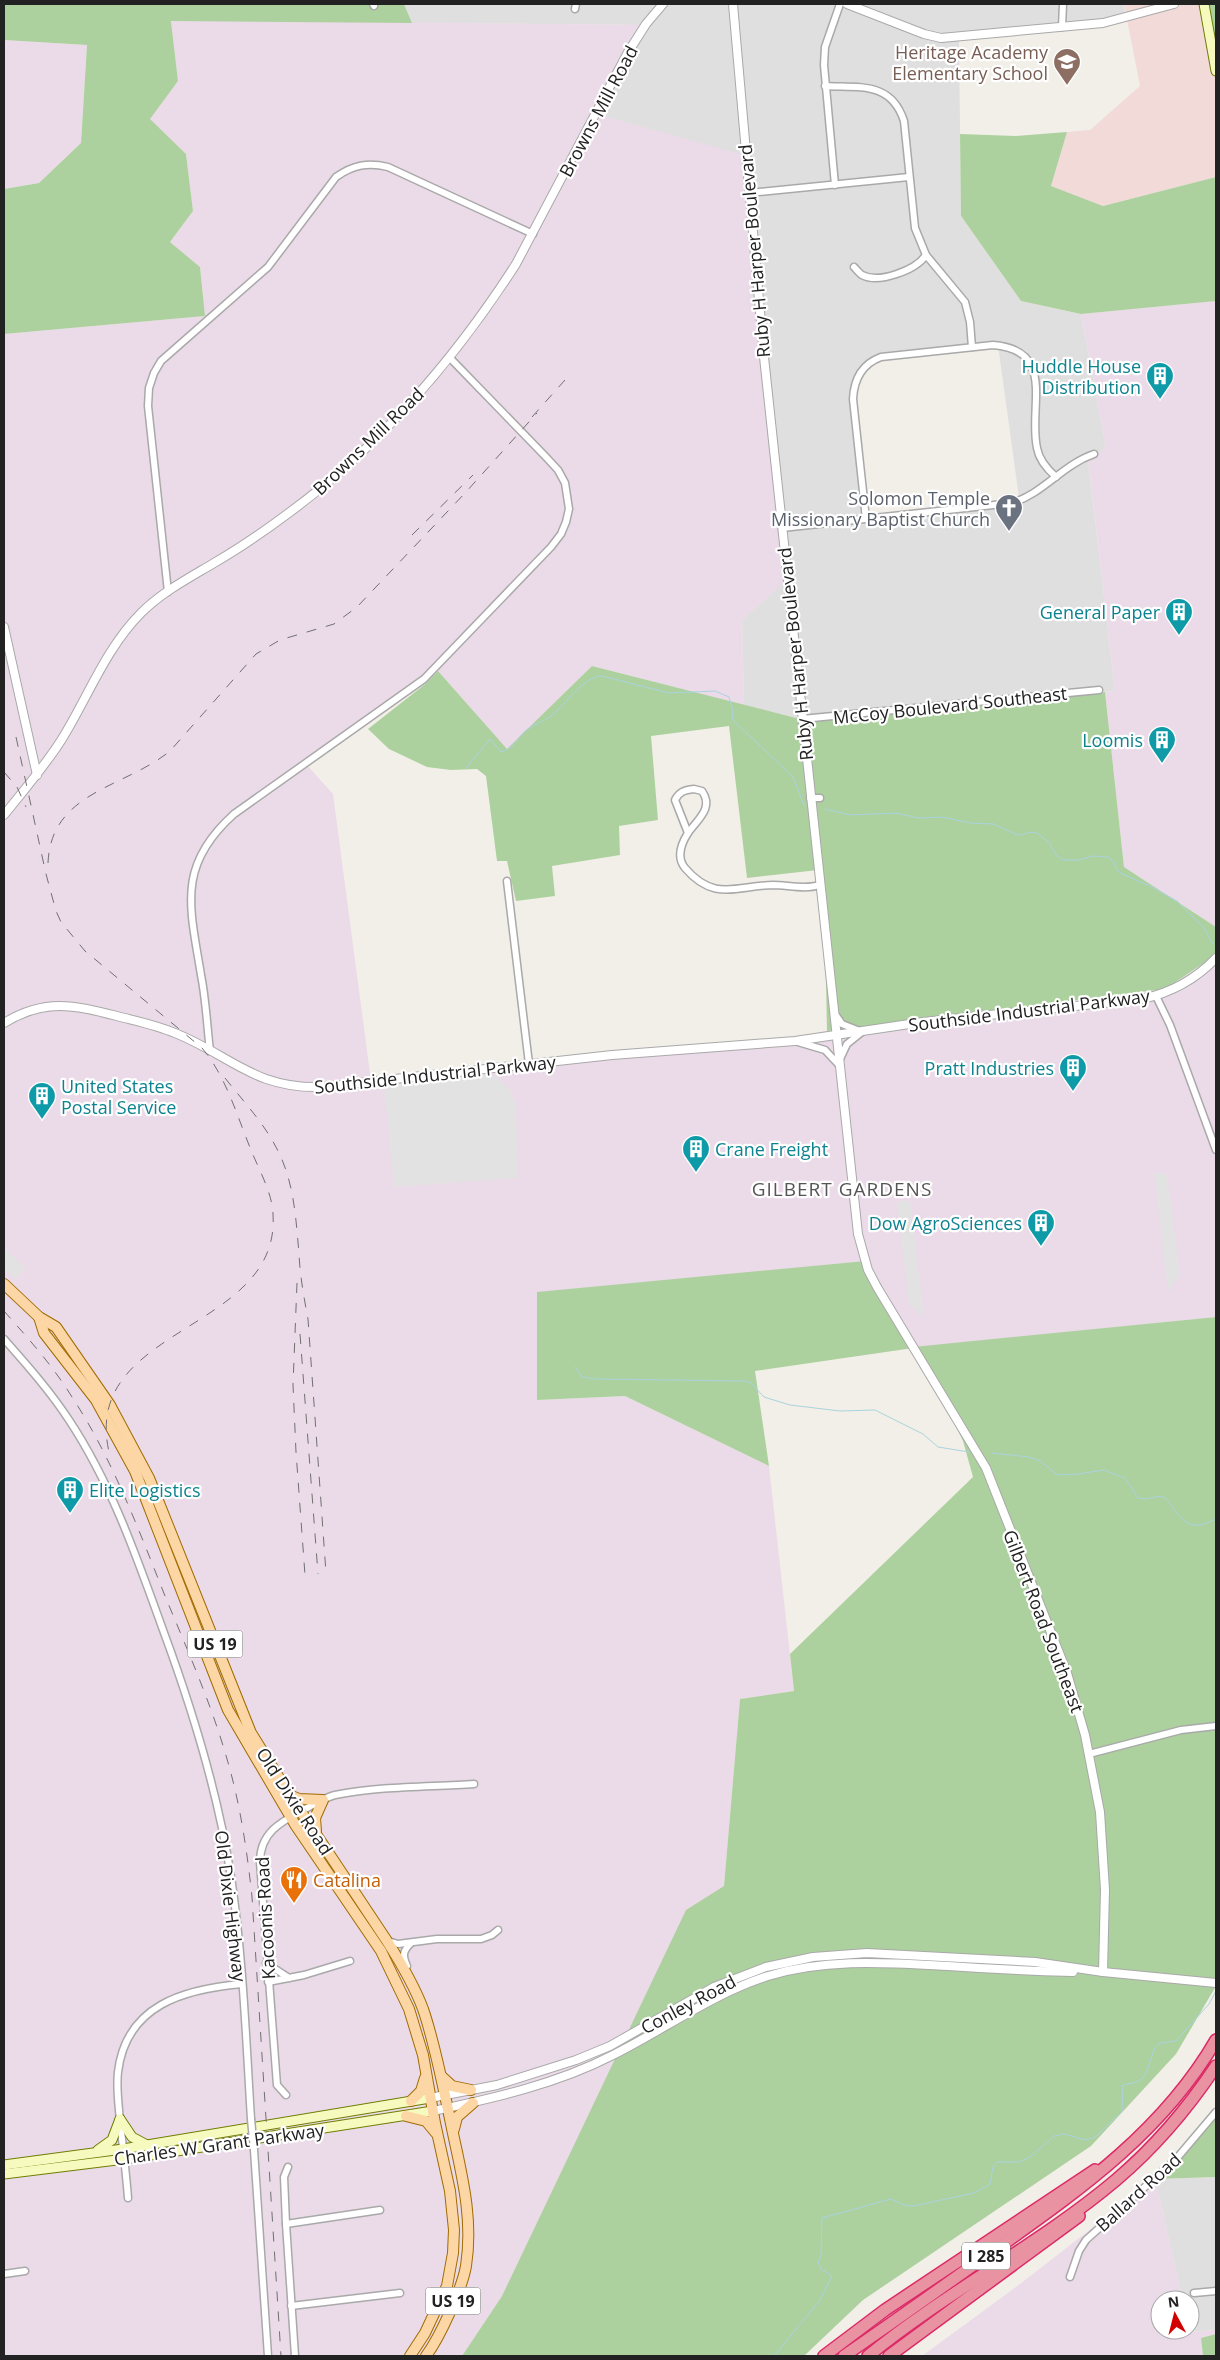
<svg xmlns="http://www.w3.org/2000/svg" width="1220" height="2360" viewBox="0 0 1220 2360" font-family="'Open Sans',sans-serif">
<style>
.residential{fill:#e0dfdf;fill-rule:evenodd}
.commercial{fill:#f2dad9}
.industrial{fill:#ebdbe8}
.forest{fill:#add19e}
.parking{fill:#e2e2e2}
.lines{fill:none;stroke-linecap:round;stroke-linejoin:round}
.stream{stroke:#aad3df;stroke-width:1}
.minor-casing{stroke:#a9a9a9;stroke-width:9}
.tertiary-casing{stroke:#a9a9a9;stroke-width:10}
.secondary-casing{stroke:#707d05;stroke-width:11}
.primary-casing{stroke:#a06b00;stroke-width:12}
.motorway-casing{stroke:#dc2a67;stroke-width:14}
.minor{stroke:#fff;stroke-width:6}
.tertiary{stroke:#fff;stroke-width:8}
.secondary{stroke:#f7fabf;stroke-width:9}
.primary{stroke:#fcd6a4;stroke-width:10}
.motorway{stroke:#e892a2;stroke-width:11}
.rail{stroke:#707070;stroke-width:1;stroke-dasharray:10 10;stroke-linecap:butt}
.minor-bridge-casing{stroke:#a9a9a9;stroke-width:9;stroke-linecap:butt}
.minor-bridge{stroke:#fff;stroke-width:6}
.labels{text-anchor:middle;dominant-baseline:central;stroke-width:4.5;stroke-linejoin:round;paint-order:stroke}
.shield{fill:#fff;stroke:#646464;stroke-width:1}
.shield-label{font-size:16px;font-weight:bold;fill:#222}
.education-label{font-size:18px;fill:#785e54;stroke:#fff;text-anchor:end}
.street-label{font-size:18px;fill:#222;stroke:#fff}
.culture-label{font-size:18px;fill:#0d838f;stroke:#fff;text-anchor:end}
.worship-label{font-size:18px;fill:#5b616d;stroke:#fff;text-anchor:end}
.food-label{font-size:18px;fill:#c56008;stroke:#fff;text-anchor:start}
.neighbourhood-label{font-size:19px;letter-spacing:1px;fill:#555;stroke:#fff}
</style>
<rect width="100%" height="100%" fill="#f2efe9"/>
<g class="residential">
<path d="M404 4H1124L1125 15 959 39 961 216 1021 301 1081 314 1106 448 1088 459 1115 691 800 719 744 705 742 620 788 578 593 113 626 68 649 25 412 23ZM998 345 1020 505 862 522 851 384 874 358Z"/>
<path d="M1216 2177V2330L1190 2332V2300H1183L1155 2179Z"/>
</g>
<path class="commercial" d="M1124 4H1204L1216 61V177L1103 206 1051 186 1067 132 1090 130 1140 86Z"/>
<g class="industrial">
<path d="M171 20 649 25 626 68 593 113 744 155 766 330 788 579 742 620 744 705 592 666 507 750 436 669 306 764 333 794 371 1081 528 1062 704 1051 827 1031 1165 989 1216 955V1317L913 1348 537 1400 625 1396 769 1466 794 1691 740 1699 724 1886 502 2296 462 2356H4V334L205 316 200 267 170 242 193 211 186 154 149 119 178 81Z"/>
<path d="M4 40 87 45 81 143 39 183 4 189Z"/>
<path d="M1216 301V927L1124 867 1105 692 1115 691 1088 458 1106 448 1081 314Z"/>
<path d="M1155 2179 1183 2300H1160V2330L1190 2329 1191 2332 1216 2330V2334L1201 2338 1203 2356H922L1020 2284Z"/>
</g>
<g class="forest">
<path d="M4 4H404L412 23 171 21 178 81 150 119 186 154 193 211 170 242 200 267 205 316 4 334V189L39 183 81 143 87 45 4 40Z"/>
<path d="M1204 4H1216V61Z"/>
<path d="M1067 132 1051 186 1103 206 1216 177V301L1081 314 1021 301 961 216 960 134 1015 136Z"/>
<path d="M592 666 800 719 1105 692 1124 867 1216 927V955L1165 989 827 1031 825 933 818 870 747 878 729 726 651 736 658 820 619 826 620 855 552 866 555 896 516 901 507 861H497L486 776 477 769 451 770 427 767 389 749 368 729 424 685 438 671 507 749Z"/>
<path d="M866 1261 913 1347 1216 1317V1986L1176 2054 1091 2146 863 2300 804 2356H462L502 2296 686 1910 724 1886 740 1699 794 1691 790 1654 973 1477 963 1441 943 1399 913 1348 755 1371 769 1466 625 1396 537 1400V1292Z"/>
<path d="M1216 2116V2177L1155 2179 1178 2162Z"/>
<path d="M1216 2334V2356H1203L1201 2338Z"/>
</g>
<g class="parking">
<path d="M481 1073 496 1077 509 1088 516 1106 518 1178 394 1187 384 1086Z"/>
<path d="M1154 1173 1167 1174 1180 1275 1168 1291Z"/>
<path d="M897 1201H910L924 1317 909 1304Z"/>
<path d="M4 1247 25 1268 15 1279 4 1267Z"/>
</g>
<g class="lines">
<g class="stream">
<path d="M466 768 490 739 501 752C514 748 515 741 524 732 531 725 543 722 551 716 566 704 584 676 602 676L669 693 715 691 729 697 733 711 732 719 793 777 804 805H806"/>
<path d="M825 809 850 815 896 813 919 818 942 817 971 823 994 824 1015 834 1022 835 1029 832 1037 833 1049 842 1056 855 1063 860H1078L1093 856 1108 857 1114 862 1116 869 1122 874 1150 886 1177 901 1204 928 1213 944"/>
<path d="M575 1367 582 1377 597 1379 745 1381 751 1383 764 1397 790 1405 840 1411 875 1410 923 1434 938 1447 969 1452"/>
<path d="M992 1453 1029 1457 1040 1461 1058 1475 1078 1474 1104 1470 1125 1478 1138 1498C1147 1501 1155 1495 1164 1497 1183 1517 1184 1535 1216 1519"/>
<path d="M774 2356 820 2300 832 2276 821 2269 818 2262 821 2255 822 2218 891 2199 904 2205 913 2206 974 2193 990 2184 993 2167 997 2162H1019L1030 2157 1054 2136 1064 2134 1085 2140 1095 2137 1122 2112 1123 2085C1128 2084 1135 2083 1139 2081 1151 2075 1148 2054 1159 2043L1176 2041 1209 2004 1216 1991"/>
</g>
<defs>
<g id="minor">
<path d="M373 4 374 6"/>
<path d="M575 9 576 4"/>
<path d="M1062 27 1063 4"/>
<path d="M825 86C859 88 891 81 904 121L915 228 926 255 965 302 970 322 972 347"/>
<path d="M835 185 824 65 825 47 840 4"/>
<path d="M749 193 909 177"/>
<path d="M854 267C856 269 859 273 862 275 879 284 916 270 926 255"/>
<path d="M866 519 853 399C854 379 862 364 881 357L993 345C1057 350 1028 407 1037 448 1039 460 1047 469 1056 477"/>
<path d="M782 528 1012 503C1044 493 1062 465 1094 454"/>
<path d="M168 592 148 406 149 388 154 373 161 361 268 267 336 177C353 165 368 162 388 167L533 234"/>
<path d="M802 719 1099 690"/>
<path d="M694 789 702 791C714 808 698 819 688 833L675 800C679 792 684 790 694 789Z"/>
<path d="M810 798H820"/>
<path d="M688 833C681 844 676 857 685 868 714 902 736 886 773 885 787 885 806 890 819 885"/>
<path d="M507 881 529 1064"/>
<path d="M1156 996 1170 1025 1216 1150"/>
<path d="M835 1014 842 1024 862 1032 847 1044 840 1059"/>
<path d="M798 1042 825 1050 839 1065"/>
<path d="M210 1051C207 1026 206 1000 201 975 190 907 176 866 234 814L424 679 551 547 561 534 566 522 569 509 565 483 558 470 545 456 450 358"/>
<path d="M4 1339C27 1365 50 1391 69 1420 112 1485 137 1558 163 1630 193 1711 218 1792 231 1877 243 1956 246 2039 251 2119"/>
<path d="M1089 1754 1181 1730 1216 1726"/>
<path d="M388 1941 398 1944 437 1939H481L492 1935 498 1930"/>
<path d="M266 1963 289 1978"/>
<path d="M407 1966C402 1955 403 1951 411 1943"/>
<path d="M268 1982 304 1975 350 1961"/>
<path d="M286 2095 277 2085 260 1862C260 1831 283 1821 307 1808 316 1804 326 1797 335 1795 380 1786 428 1787 474 1784"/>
<path d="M254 2150 268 2356"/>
<path d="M288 2167 284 2177 286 2224 295 2356"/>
<path d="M128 2198C126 2173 123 2147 120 2122 119 2106 116 2089 118 2072 126 2005 184 1989 242 1984"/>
<path d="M286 2224 380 2210"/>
<path d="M4 2274 25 2271"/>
<path d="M1070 2277 1079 2251 1086 2240 1177 2158 1216 2112"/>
<path d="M1194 2293 1216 2291"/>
<path d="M291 2306 400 2293"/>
</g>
<g id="tertiary">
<path d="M733 4 764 357 858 1234 868 1270 877 1287 986 1468 1067 1673 1085 1735 1100 1812 1105 1890 1103 1972"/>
<path d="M847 4 924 34 941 38 1103 23 1174 4"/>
<path d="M4 627 37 775"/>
<path d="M4 815C24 790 45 766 62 739 88 697 106 648 141 613 162 592 189 578 214 563 240 548 266 530 290 512 381 445 455 359 516 264L627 54 646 24 663 4"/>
<path d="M4 1023C45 998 73 1005 117 1016 136 1021 156 1025 175 1033 232 1056 254 1089 322 1087L612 1055 795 1041 923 1022 1142 999C1170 993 1196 979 1216 958"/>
<path d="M430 2098 497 2085 576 2060 610 2046 714 1987 766 1967 813 1957 867 1953 1035 1962 1103 1972 1216 1983"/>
<path d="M433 2111C494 2098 557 2084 613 2055 665 2029 712 1994 768 1976 827 1958 888 1963 948 1966 990 1969 1032 1971 1073 1972"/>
</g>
<g id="secondary">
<path d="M1204 4 1216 71"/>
<path d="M120 2119 132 2137 147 2145"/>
<path d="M98 2150 112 2140 120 2119"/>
<path d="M4 2165 123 2149 430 2098"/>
<path d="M4 2174 125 2159 433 2111"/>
</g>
<g id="primary">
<path d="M4 1284 39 1317 56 1327 110 1405 149 1478 251 1733 284 1786 387 1941C401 1963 414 1985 423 2009 435 2044 442 2082 450 2119 460 2169 474 2215 466 2266 462 2289 440 2337 426 2356"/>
<path d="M39 1317 44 1333 96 1400 135 1471 228 1710 296 1826 381 1951 409 2009 423 2055 435 2123 450 2191 454 2230 453 2253 447 2286 425 2333 410 2356"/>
<path d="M289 1795 299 1799 323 1800 315 1818 316 1831"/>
<path d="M441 2076 452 2086 471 2090"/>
<path d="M411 2101 421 2091 425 2078"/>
<path d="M406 2116 426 2121 436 2133"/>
<path d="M454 2129 457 2117 473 2103"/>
</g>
<g id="motorway">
<path d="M824 2356 885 2310 1095 2170"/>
<path d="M844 2356C896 2320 948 2283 999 2247 1082 2188 1164 2130 1216 2040"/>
<path d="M868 2356C946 2292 1039 2245 1116 2180 1155 2147 1188 2108 1216 2066"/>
<path d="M889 2356 1079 2216"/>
</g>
</defs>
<use href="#minor" class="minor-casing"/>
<use href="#tertiary" class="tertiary-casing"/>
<use href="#secondary" class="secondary-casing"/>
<use href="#primary" class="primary-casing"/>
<use href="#motorway" class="motorway-casing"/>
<use href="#minor" class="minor"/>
<use href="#tertiary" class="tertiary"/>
<use href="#secondary" class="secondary"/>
<use href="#primary" class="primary"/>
<use href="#motorway" class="motorway"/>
<g class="rail">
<path d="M532 417 565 380"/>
<path d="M412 535 473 475"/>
<path d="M16 737 46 874 56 911 61 922 85 951 202 1048C226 1076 237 1116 251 1150 259 1170 272 1192 273 1214 281 1334 76 1325 110 1456"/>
<path d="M4 772 17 787 26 807"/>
<path d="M48 863C51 791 125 788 170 751L256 654 280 640 334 624 357 607 466 492 537 413"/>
<path d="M225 1078C243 1101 264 1123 277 1149 294 1181 296 1219 299 1254 300 1276 304 1298 308 1319L326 1573"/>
<path d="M297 1283 293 1385 296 1452 305 1575"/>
<path d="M4 1311C28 1338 53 1366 72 1397 112 1458 138 1528 165 1596 187 1649 211 1703 227 1759 240 1803 247 1850 252 1897L281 2356"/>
<path d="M300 1334 318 1574"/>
</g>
<defs>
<path id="minor-bridge" d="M251 2119 254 2150"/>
</defs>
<use href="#minor-bridge" class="minor-bridge-casing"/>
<use href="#minor-bridge" class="minor-bridge"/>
</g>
<defs>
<symbol id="school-pin" viewBox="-11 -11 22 30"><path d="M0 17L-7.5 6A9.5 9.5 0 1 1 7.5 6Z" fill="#8d6e63" stroke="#fff"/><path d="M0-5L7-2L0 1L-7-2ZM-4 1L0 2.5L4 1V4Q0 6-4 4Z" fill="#fff"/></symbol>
<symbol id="building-pin" viewBox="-11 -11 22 30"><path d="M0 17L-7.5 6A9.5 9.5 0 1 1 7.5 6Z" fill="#0f9aa8" stroke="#fff"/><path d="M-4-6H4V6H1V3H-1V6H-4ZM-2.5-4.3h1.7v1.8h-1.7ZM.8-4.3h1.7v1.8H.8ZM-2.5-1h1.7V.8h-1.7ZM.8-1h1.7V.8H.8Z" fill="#fff"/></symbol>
<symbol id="church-pin" viewBox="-11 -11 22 30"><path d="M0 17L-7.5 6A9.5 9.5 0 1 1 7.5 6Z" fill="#6b7280" stroke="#fff"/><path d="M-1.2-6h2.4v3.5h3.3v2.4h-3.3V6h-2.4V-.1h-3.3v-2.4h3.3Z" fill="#fff"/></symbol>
<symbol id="restaurant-pin" viewBox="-11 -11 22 30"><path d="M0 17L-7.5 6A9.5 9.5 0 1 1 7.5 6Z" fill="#e8710a" stroke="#fff"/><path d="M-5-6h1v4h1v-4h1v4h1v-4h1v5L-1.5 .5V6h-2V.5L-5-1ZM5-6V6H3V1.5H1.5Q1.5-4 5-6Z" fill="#fff"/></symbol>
</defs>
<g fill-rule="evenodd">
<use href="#school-pin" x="1051" y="46" width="32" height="43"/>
<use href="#building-pin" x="1144" y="360" width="32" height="43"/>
<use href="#church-pin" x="993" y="492" width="32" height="43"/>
<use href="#building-pin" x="1163" y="596" width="32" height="43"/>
<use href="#building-pin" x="1146" y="724" width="32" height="43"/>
<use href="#building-pin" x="1057" y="1052" width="32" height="43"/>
<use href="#building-pin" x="26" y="1080" width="32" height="43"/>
<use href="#building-pin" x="680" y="1133" width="32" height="43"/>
<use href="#building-pin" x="1025" y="1207" width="32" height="43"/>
<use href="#building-pin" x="54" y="1474" width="32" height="43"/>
<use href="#restaurant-pin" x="278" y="1864" width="32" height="43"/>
</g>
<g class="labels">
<g class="shield">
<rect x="187.5" y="1630.5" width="55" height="27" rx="4"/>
<rect x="962" y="2242.5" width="48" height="27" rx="4"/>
<rect x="425.5" y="2287.5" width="55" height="27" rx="4"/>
</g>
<g class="shield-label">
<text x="215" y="1644">US 19</text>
<text x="986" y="2256">I 285</text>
<text x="453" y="2301">US 19</text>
</g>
<g class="education-label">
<text x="1048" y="52">Heritage Academy<tspan x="1048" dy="21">Elementary School</tspan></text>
</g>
<g class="street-label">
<text transform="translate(598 111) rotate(-62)">Browns Mill Road</text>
<text transform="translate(754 251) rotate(-95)">Ruby H Harper Boulevard</text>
<text transform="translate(368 441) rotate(-44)">Browns Mill Road</text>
<text transform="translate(795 654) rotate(-96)">Ruby H Harper Boulevard</text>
<text transform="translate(950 705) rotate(-6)">McCoy Boulevard Southeast</text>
<text transform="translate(1029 1010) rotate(-7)">Southside Industrial Parkway</text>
<text transform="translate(435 1074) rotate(-6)">Southside Industrial Parkway</text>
<text transform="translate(1044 1621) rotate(69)">Gilbert Road Southeast</text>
<text transform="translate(295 1801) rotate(57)">Old Dixie Road</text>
<text transform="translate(231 1906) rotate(83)">Old Dixie Highway</text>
<text transform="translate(265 1918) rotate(-93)">Kacoonis Road</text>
<text transform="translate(688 2004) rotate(-28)">Conley Road</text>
<text transform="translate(219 2144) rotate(-8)">Charles W Grant Parkway</text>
<text transform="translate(1138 2192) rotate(-42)">Ballard Road</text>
</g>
<g class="culture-label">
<text x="1141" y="366">Huddle House<tspan x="1141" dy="21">Distribution</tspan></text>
<text x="1160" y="612">General Paper</text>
<text x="1143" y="740">Loomis</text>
<text x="1054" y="1068">Pratt Industries</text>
<text x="61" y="1086" text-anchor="start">United States<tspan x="61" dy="21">Postal Service</tspan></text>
<text x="715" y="1149" text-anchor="start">Crane Freight</text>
<text x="1022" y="1223">Dow AgroSciences</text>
<text x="89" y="1490" text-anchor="start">Elite Logistics</text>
</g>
<g class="worship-label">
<text x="990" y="498">Solomon Temple<tspan x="990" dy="21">Missionary Baptist Church</tspan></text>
</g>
<g class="food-label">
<text x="313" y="1880">Catalina</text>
</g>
<g class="neighbourhood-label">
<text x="842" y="1189">GILBERT GARDENS</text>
</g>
</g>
<rect width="1220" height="2360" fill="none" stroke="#222222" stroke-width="10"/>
<g transform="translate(1175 2315) rotate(353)"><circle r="24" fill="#ffffff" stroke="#a7a7a7"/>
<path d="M0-4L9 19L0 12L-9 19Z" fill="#d40000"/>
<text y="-8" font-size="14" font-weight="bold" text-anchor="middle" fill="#222222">N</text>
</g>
</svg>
